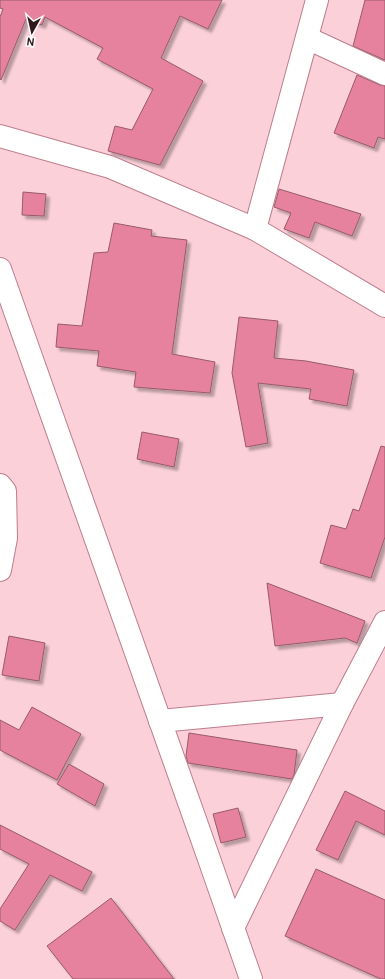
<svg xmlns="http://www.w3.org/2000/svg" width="385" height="979" viewBox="0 0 385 979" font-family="Overpass,sans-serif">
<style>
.building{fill:#e7829e;stroke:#975a6a;filter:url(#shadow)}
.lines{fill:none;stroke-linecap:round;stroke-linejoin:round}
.minor-casing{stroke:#be7d8e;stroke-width:24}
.minor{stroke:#fff;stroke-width:22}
</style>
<defs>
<filter id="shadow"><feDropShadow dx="3.5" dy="3.5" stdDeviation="1" flood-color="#0004"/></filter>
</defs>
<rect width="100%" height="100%" fill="#fbd0d9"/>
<g class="building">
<path d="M0 0H222L208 29 180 16 161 58 203 81 160 165 108 151 115 126 132 130 153 89 97 59 103 48 45 17 42 25 26 19 1 80 0 79V17L3 9 0 8Z"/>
<path d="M365 0H385V60L353 46Z"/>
<path d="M357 75 380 85 385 86V139L378 137 374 148 334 133Z"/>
<path d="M279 189 361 214 352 236 315 222 309 238 284 229 291 213 274 207Z"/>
<path d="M23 192 46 194 44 216 22 215Z"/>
<path d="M114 223 152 230 151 236 187 240 172 354 215 362 210 393 134 387 136 372 97 366 99 351 56 347 58 324 82 326 94 253 108 252Z"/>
<path d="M239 317 278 321 274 358 306 361 354 370 347 406 309 399 311 389 258 383 268 443 246 447 232 373Z"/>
<path d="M142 432 179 439 174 467 137 459Z"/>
<path d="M381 446 385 447V537L371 578 320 563 331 525 346 529 353 509 359 511Z"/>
<path d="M267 583 365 621 357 643 345 638 275 646Z"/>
<path d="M9 636 45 643 39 681 2 675Z"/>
<path d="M32 707 81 734 57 780 0 750V720L19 730Z"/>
<path d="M189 733 297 750 294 775 292 779 188 763 186 756Z"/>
<path d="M69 764 104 784 95 806 57 784Z"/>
<path d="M345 791 385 811V835L356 821 338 860 316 850Z"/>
<path d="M238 808 246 837 221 843 213 814Z"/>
<path d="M0 825 92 872 82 891 50 875 15 930 0 921V909L29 864 0 849Z"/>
<path d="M316 869 385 900V979H381L285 936Z"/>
<path d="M111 898 174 979H73L47 946Z"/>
</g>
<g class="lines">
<defs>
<g id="minor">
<path d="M307 38 385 74"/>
<path d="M0 136 110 167 255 229 385 306"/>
<path d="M255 229 317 0"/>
<path d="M0 269 208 856 251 979"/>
<path d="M0 485 5 491 6 538 0 570"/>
<path d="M160 721 342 704"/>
<path d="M233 928 342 704 385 622"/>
</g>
</defs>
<use href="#minor" class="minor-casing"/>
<use href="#minor" class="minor"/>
</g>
<g transform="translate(32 32) rotate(188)" stroke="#fefefe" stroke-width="3" paint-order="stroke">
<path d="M0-3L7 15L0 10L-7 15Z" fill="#30171e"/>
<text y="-6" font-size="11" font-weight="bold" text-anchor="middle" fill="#30171e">N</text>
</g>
</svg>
